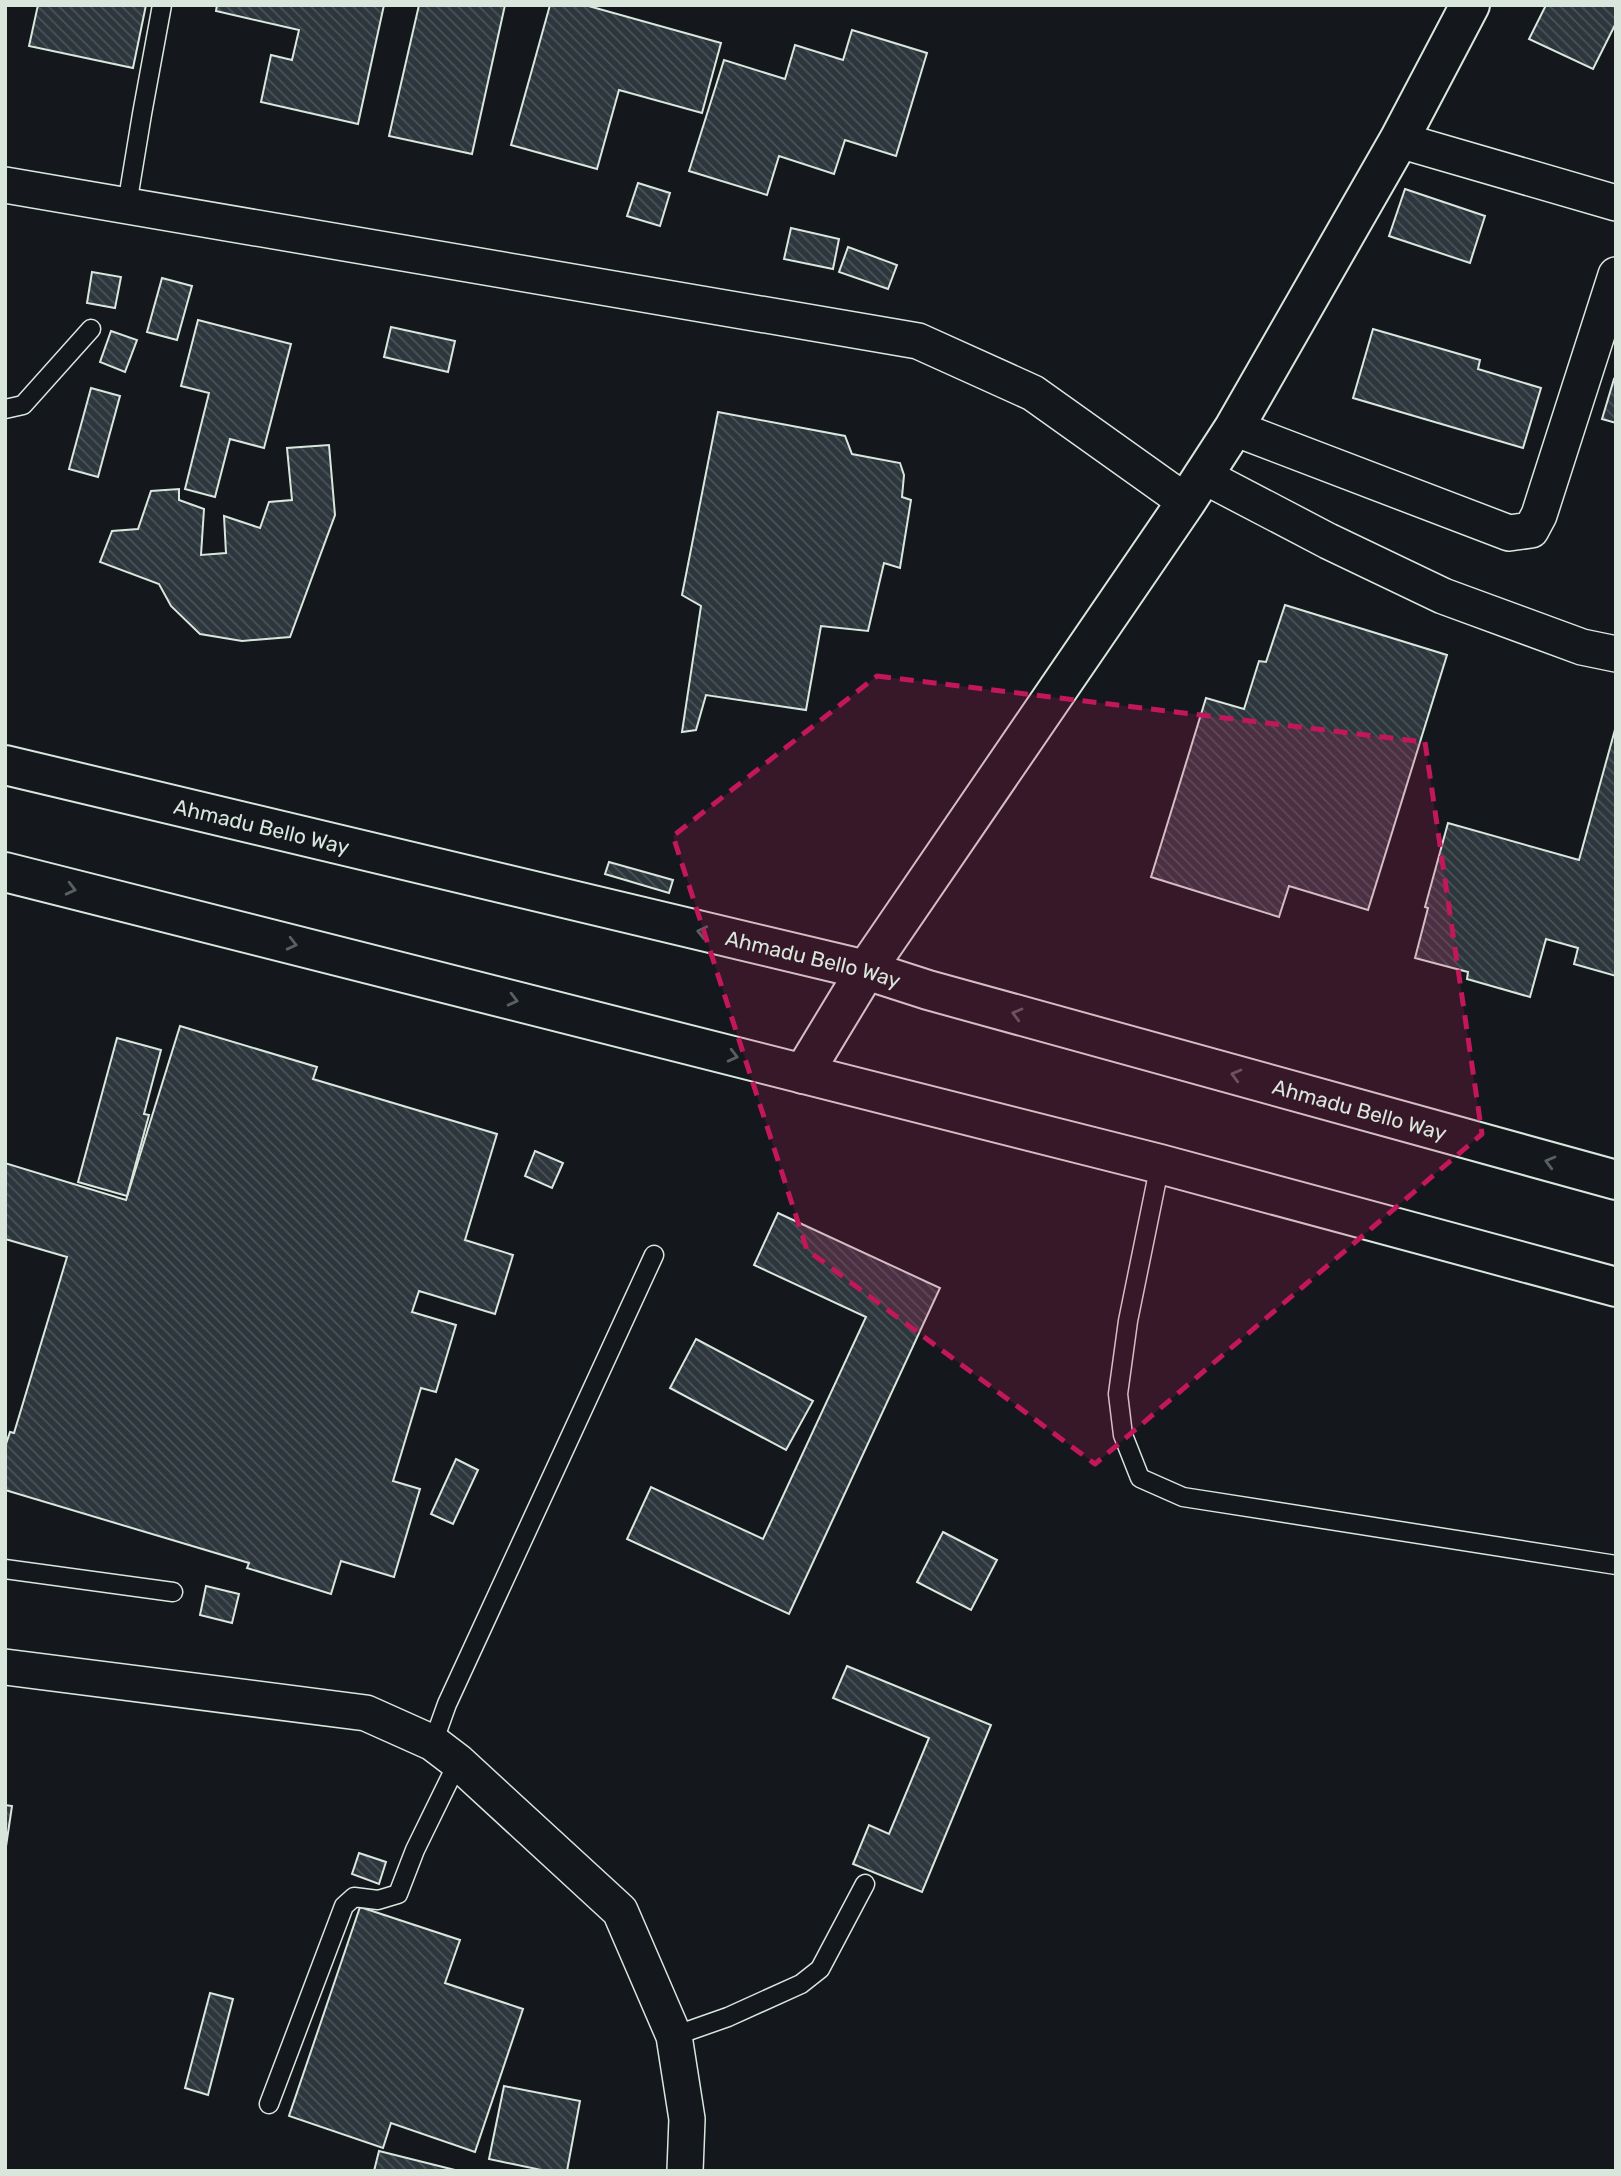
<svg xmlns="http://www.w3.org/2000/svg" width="1621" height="2176" viewBox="0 0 1621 2176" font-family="Rubik,sans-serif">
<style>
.building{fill:url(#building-back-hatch);stroke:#d8e6dc;stroke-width:2}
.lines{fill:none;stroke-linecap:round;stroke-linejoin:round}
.lane-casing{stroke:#d8e6dc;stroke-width:21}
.street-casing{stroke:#d8e6dc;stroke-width:38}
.secondary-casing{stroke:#d8e6dc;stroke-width:42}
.primary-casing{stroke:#d8e6dc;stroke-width:42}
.lane{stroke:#14181c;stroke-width:18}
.street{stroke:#14181c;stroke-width:35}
.secondary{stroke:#14181c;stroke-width:38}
.primary{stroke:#14181c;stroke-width:38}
.oneway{stroke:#59605f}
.marked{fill:#c2185b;fill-opacity:0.2;stroke:#c2185b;stroke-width:5;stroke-dasharray:14 9;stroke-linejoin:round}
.labels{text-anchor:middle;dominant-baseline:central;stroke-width:5;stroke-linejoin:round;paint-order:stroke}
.street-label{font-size:21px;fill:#d8e6dc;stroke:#14181c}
</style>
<defs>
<pattern id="building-back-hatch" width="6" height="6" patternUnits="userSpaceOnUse" patternTransform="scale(1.75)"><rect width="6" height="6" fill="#2c363c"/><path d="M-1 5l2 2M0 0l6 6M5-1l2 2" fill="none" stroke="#4a5358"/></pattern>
</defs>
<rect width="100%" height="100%" fill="#14181c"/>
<g class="building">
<path d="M38 5H146L133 68 29 46Z"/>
<path d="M217 5H384L358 124 261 102 271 55 292 60 299 30 216 11Z"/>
<path d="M419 5H505L472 154 389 136Z"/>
<path d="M550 5H585L721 43 702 113 619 90 597 169 511 145Z"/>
<path d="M1546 5H1616V23L1593 69 1529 39Z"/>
<path d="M852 30 927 53 896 156 845 140 834 174 779 156 767 195 689 171 724 60 785 79 795 45 843 60Z"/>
<path d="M638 183 670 193 660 226 627 216Z"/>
<path d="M1405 189 1485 216 1470 263 1389 236Z"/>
<path d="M791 228 839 239 833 269 784 259Z"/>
<path d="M848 247 897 265 888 289 839 272Z"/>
<path d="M92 272 121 277 115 308 87 303Z"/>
<path d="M162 278 192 286 177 340 147 332Z"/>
<path d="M198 320 291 344 264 448 230 439 215 497 185 489 209 393 181 386Z"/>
<path d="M391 327 455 341 448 372 384 357Z"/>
<path d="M1373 329 1480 360 1478 369 1541 388 1523 448 1353 398Z"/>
<path d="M111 331 137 340 125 372 100 362Z"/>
<path d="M1614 379 1616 380V423L1602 419Z"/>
<path d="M91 388 120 396 98 477 69 469Z"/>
<path d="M718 412 845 436 852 454 900 463 904 475 902 497 911 500 900 568 884 563 868 631 821 626 806 710 706 695 696 730 682 732 701 606 682 595Z"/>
<path d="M329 445 335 515 290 637 242 641 200 634 171 606 159 584 100 562 112 531 138 529 151 491 179 489V500L204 509 201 555 226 553 224 516 260 528 269 502 292 500 287 448Z"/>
<path d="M1285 605 1447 655 1368 910 1289 886 1279 917 1151 877 1206 698 1244 709 1259 661 1266 662Z"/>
<path d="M1616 726V976L1574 964 1578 948 1546 939 1530 997 1467 979 1468 972 1415 958 1428 908 1425 907 1448 823 1579 860Z"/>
<path d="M609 862 673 880 669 893 605 874Z"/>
<path d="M180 1026 317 1067 313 1079 497 1134 465 1240 513 1255 495 1314 419 1291 412 1312 456 1325 436 1392 421 1388 393 1481 420 1489 394 1577 341 1561 331 1594 247 1568 249 1563 5 1490V1447L10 1432 14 1433 67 1257 5 1239V1163L126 1200Z"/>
<path d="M117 1038 161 1050 144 1114 149 1115 127 1196 78 1182Z"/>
<path d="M535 1151 563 1163 552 1188 525 1176Z"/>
<path d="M778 1213 940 1288 789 1614 627 1539 651 1487 763 1539 866 1317 754 1265Z"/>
<path d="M696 1339 813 1401 786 1450 670 1388Z"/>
<path d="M456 1459 478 1470 453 1524 431 1514Z"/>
<path d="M943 1532 997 1560 971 1610 917 1582Z"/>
<path d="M206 1586 239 1594 232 1623 200 1615Z"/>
<path d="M847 1666 991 1725 922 1892 853 1864 869 1825 889 1834 929 1738 833 1698Z"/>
<path d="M5 1805 12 1806 5 1853Z"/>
<path d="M359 1853 386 1862 379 1884 352 1874Z"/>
<path d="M360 1907 460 1940 445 1983 523 2009 475 2152 391 2123 383 2148 289 2116Z"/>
<path d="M210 1993 233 1999 208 2095 185 2088Z"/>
<path d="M504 2086 580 2101 567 2171H546L489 2159Z"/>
<path d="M379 2151 459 2171H374Z"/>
</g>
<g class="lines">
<defs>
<g id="lane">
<path d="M127 205 142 114 162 5"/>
<path d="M5 409 23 405 91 329"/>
<path d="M1160 1164 1128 1321 1118 1394 1123 1435 1140 1478 1183 1497 1616 1565"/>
<path d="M5 1569 173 1592"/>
<path d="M433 1743 447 1704 654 1255"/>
<path d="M674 2036 728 2017 801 1984 820 1969 865 1884"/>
<path d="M269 2104 344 1906 354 1897 378 1900 398 1894 415 1850 458 1762"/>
</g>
<g id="street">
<path d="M1399 140 1616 203"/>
<path d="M5 185 918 341 1033 393 1186 502"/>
<path d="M1234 428 1509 533 1531 530 1539 515 1616 275"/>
<path d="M1202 475 1328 541 1443 596 1582 647 1616 654"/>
<path d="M5 1667 366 1713 433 1743 458 1762 620 1911 674 2036 687 2119 685 2171"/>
</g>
<path id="secondary" d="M803 1074 866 970 1186 502 1234 428 1399 140 1470 5"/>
<g id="primary">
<path id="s1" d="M5 765 866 970 928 990 1616 1180"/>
<path d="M5 872 1160 1164 1616 1287"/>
</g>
</defs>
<use href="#lane" class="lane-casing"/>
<use href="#street" class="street-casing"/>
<use href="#secondary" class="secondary-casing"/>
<use href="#primary" class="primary-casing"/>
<use href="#lane" class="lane"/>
<use href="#street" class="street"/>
<use href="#secondary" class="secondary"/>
<use href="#primary" class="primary"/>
</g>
<defs><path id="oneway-chevron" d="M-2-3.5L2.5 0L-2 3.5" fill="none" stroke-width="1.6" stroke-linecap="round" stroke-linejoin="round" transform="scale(1.75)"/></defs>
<g class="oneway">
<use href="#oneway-chevron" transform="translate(71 889) rotate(14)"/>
<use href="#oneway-chevron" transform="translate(702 932) rotate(-167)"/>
<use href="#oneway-chevron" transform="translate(292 944) rotate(14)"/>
<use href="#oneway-chevron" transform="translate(513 1000) rotate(14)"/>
<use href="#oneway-chevron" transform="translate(1017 1014) rotate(-165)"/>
<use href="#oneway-chevron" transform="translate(733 1056) rotate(14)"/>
<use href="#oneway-chevron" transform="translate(1236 1075) rotate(-165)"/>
<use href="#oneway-chevron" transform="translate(1550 1162) rotate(-165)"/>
</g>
<path class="marked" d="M877 676 1425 742 1482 1134 1095 1464 807 1250 673 836Z"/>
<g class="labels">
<g class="street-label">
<text stroke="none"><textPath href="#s1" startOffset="264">Ahmadu Bello Way</textPath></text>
<text stroke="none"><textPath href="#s1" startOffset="831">Ahmadu Bello Way</textPath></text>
<text stroke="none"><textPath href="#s1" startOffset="1398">Ahmadu Bello Way</textPath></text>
</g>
</g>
<rect width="1621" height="2176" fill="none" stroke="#d8e6dc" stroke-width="14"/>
</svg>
